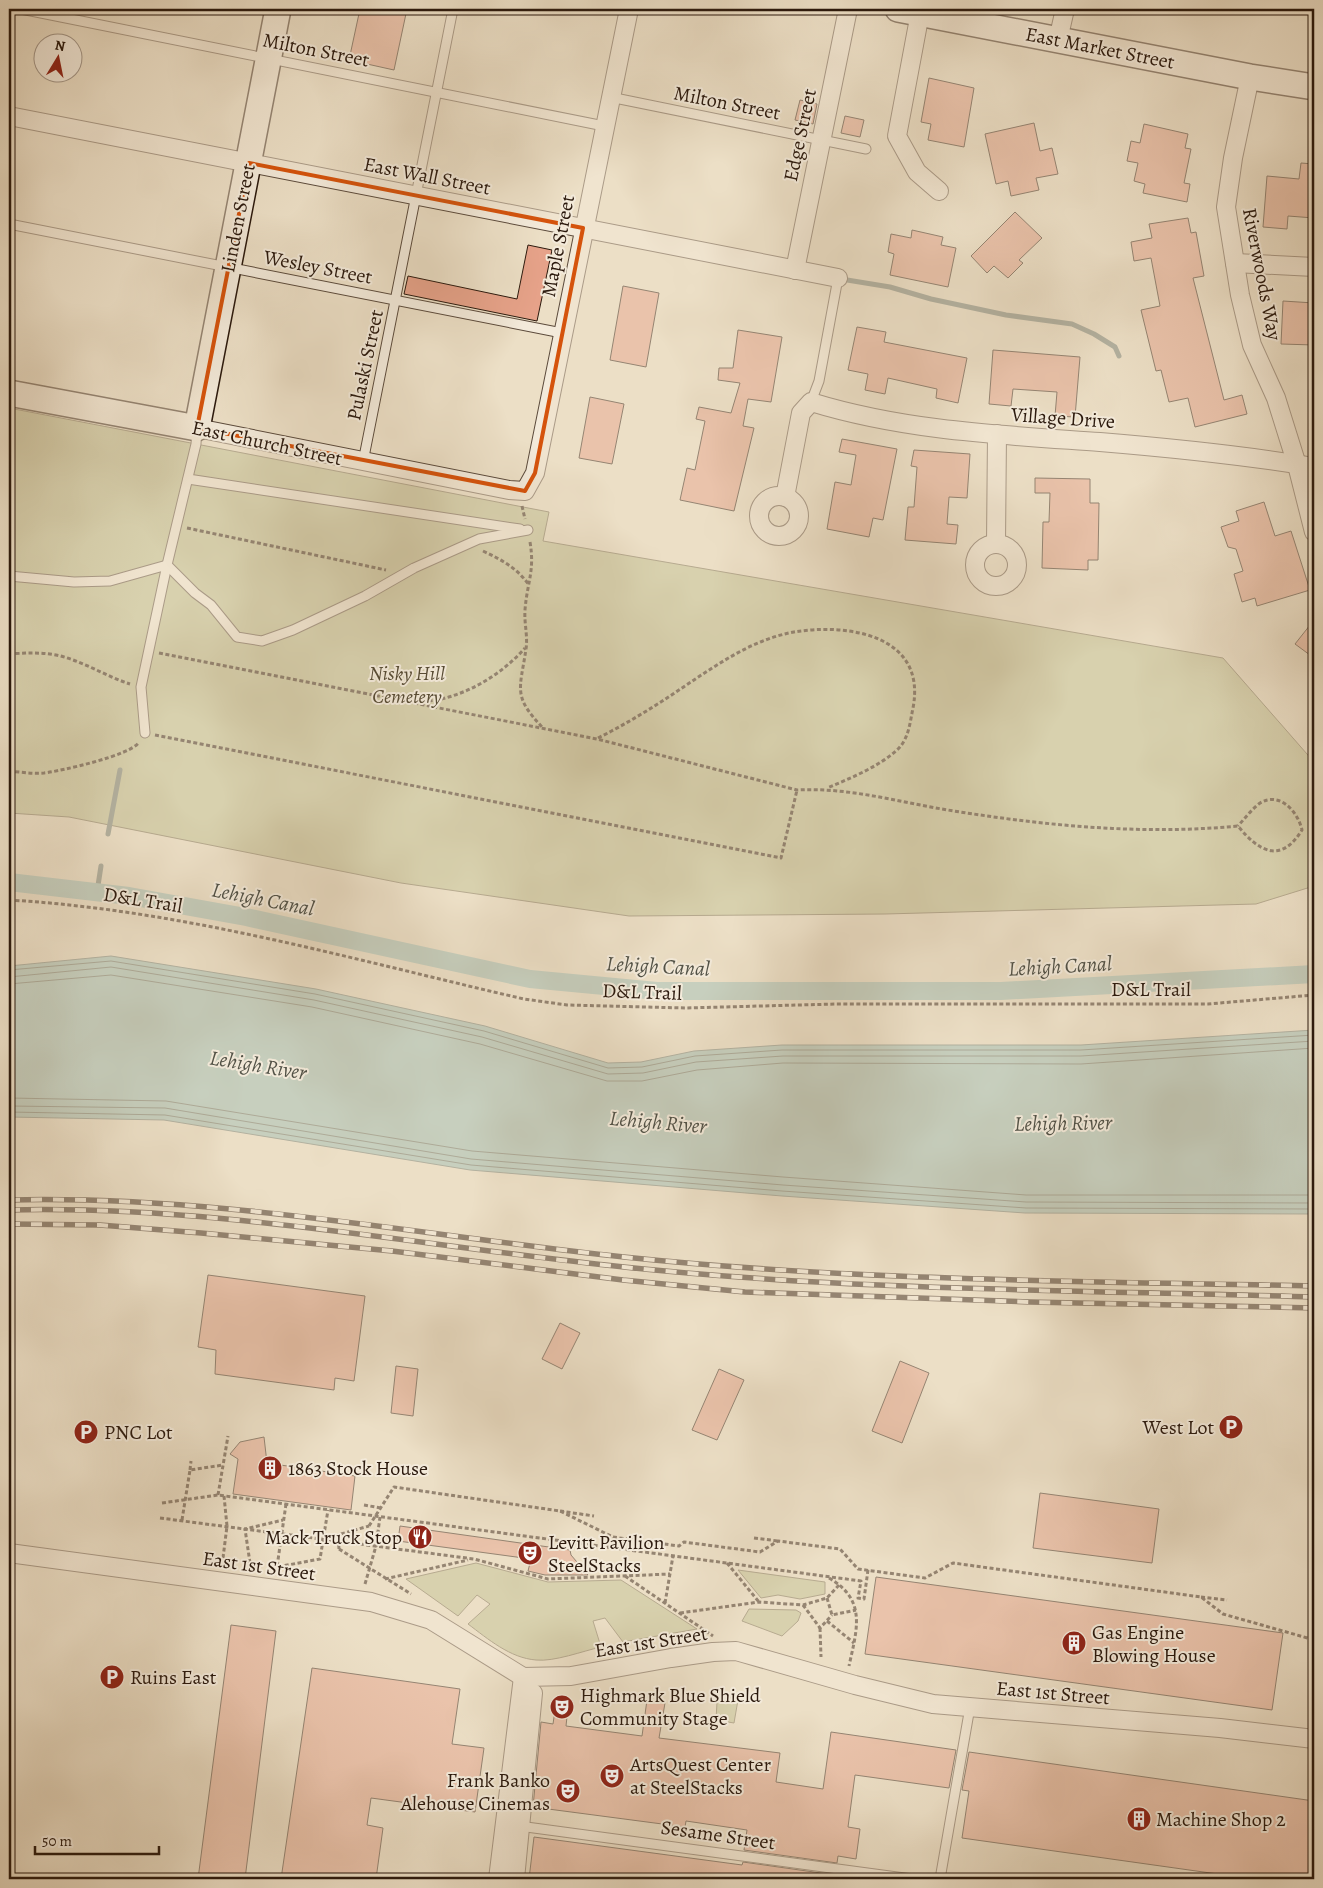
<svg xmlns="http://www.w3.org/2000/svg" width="1323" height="1888" viewBox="0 0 1323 1888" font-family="Alegreya,serif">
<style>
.green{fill:#bfc090;stroke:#756c4e}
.water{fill:#99bdb3;stroke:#6d7b71}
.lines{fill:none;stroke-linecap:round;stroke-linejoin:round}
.shore{stroke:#626b60;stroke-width:1}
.stream{stroke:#6d7b71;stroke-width:5}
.canal{stroke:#99bdb3;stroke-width:18}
.building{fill:#e6a289;stroke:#2b190d}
.lane-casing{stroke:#5b4a3b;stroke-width:11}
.street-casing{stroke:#5b4a3b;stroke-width:20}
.secondary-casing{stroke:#2b190d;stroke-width:28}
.path{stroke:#2b190d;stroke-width:3;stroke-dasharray:4 2.5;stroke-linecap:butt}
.lane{stroke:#f3eada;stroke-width:9}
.street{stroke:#f3eada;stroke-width:18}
.secondary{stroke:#f3eada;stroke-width:25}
.rail-casing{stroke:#2b190d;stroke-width:5.5}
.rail{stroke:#f3eada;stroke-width:4;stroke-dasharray:11;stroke-linecap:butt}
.path-bridge{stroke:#2b190d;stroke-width:3;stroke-dasharray:4 2.5;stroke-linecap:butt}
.marked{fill:none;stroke:#d5530c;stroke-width:4;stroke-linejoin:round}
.labels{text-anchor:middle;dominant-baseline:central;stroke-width:4;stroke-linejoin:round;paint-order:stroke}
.street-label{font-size:20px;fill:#2b190d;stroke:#f3eada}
.park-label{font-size:20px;font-style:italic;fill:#574b34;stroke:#f3eada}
.poi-label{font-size:20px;fill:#2b190d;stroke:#f3eada;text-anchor:start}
.water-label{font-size:21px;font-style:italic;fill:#525247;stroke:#f3eada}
</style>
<rect width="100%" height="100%" fill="#ecdfc6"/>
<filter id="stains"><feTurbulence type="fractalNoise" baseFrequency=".004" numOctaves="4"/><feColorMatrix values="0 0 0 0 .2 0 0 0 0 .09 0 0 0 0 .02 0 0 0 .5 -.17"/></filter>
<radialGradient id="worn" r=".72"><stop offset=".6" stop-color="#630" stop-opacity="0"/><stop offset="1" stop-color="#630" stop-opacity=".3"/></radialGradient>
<g class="green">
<path d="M9 408 549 512 543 541 1223 658 1314 762V886L1256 904 885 914 629 916 401 883 69 817 9 813Z"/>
<path d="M476 1563 548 1582 621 1580 697 1629 623 1642 605 1618 593 1621 601 1647C583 1651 554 1662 536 1660 510 1658 488 1639 468 1624L490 1604 477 1595 458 1616 406 1579Z"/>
<path d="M738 1570 825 1582V1594L800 1599 778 1595 761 1598Z"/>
<path d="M749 1609 796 1610 801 1613 798 1621 782 1636 742 1621Z"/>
<path d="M739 1694 734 1723 716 1720 717 1702Z"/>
</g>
<path class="water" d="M111 956 316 989 485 1026 608 1063 641 1062 694 1051 782 1045H1081L1314 1030V1214L1025 1213 782 1196 470 1170 164 1120 9 1117V966Z"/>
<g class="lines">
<g class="shore">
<path d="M9 970 111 961 315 994 484 1031 608 1068 642 1067 695 1056 782 1050H1081L1314 1035"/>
<path d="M9 977 111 967 314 1000 482 1037 608 1074 643 1073 696 1062 783 1056H1081L1314 1041"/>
<path d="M9 984 111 975 312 1007 480 1044 607 1081H642L697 1070 783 1063 1081 1064 1314 1048"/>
<path d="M9 1098 166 1101 472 1151 783 1177 1026 1195H1314"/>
<path d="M9 1106 165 1108 471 1159 783 1185 1026 1202 1314 1203"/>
<path d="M9 1112 165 1115 471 1165 782 1191 1026 1208 1314 1209"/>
</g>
<g class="stream">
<path d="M841 279 890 287 931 299 1006 315 1072 324 1094 334 1115 347 1119 356"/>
<path d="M108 834 120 770"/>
<path d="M97 892 101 866"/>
</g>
<path class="canal" d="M9 882 129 896 246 917 530 979 657 991H1001L1314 974"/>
</g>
<g class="building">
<path d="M360 9H407L394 70 349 60Z"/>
<path d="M929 78 974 88 964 147 928 140 931 124 921 122Z"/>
<path d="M800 100 817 104 813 124 795 120Z"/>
<path d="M845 116 864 120 860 137 841 133Z"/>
<path d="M1034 123 1040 151 1052 148 1058 174 1036 178 1039 190 1011 196 1008 181 996 184 985 134Z"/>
<path d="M1144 124 1188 134 1185 148 1191 149 1184 183 1190 184 1187 202 1143 193 1145 184 1134 181 1138 163 1127 161 1131 141 1140 143Z"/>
<path d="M1301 163 1314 164V218L1288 216 1287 229 1263 227 1267 176 1299 179Z"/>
<path d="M1015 212 1042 238 1019 260 1023 263 1008 278 994 266 987 273 971 256Z"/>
<path d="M1188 218 1191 233 1196 232 1204 276 1193 278 1224 400 1242 395 1247 414 1195 427 1188 398 1169 402 1161 370 1156 371 1141 310 1160 306 1151 258 1134 261 1131 242 1152 238 1149 224Z"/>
<path d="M912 230 943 237 941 245 956 248 948 287 890 275 894 254 888 252 891 234 911 238Z"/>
<path d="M528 245 552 250 537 321 404 294 408 276 517 299Z"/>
<path d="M623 286 659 293 646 367 610 360Z"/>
<path d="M1283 301 1314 303V345L1281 344Z"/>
<path d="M857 327 886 332 884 342 967 358 958 403 936 398 937 389 888 378 885 394 865 390 868 374 848 370Z"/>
<path d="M738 330 782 337 771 402 748 399 743 426 754 428 734 511 680 500 687 468 695 470 705 421 696 419 699 407 731 413 740 383 718 380 719 368H733Z"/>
<path d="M993 350 1080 357 1075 417 1055 416 1057 392 1013 389 1011 406 989 404Z"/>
<path d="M590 397 624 404 612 464 579 458Z"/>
<path d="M842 439 897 449 883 520 873 518 869 537 827 529 835 482 851 485 856 455 839 452Z"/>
<path d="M914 450 970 454 967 498 949 497 947 524 958 525 956 544 905 540 908 507H914L917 467 911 466Z"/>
<path d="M1035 478 1090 479V503H1099L1098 560H1088V570L1042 568 1043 522H1049L1050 493H1035Z"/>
<path d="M1264 502 1275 536 1291 531 1310 590 1257 606 1255 598 1242 602 1234 574 1243 571 1236 549 1228 547 1221 527 1239 521 1236 511Z"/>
<path d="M1314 620V658L1295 644Z"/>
<path d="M208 1275 365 1296 354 1381 335 1378 334 1390 215 1374 216 1350 198 1347Z"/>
<path d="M560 1323 580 1333 562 1369 542 1359Z"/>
<path d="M900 1361 929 1373 902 1443 872 1431Z"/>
<path d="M396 1366 418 1369 413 1416 391 1413Z"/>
<path d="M719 1369 744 1380 717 1440 692 1430Z"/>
<path d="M264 1437 267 1463 355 1476 351 1510 233 1494 238 1459 230 1454 240 1442Z"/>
<path d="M1040 1493 1159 1509 1152 1563 1033 1548Z"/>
<path d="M400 1526 570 1550 571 1555 588 1575H545L528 1571 531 1559 398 1541Z"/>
<path d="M876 1577 1283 1633 1272 1710 865 1654Z"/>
<path d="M231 1625 276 1631 245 1879H198Z"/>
<path d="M312 1668 460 1689 452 1744 484 1748 475 1812 371 1798 367 1825 383 1828 376 1879H281Z"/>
<path d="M557 1697 569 1698 566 1726 642 1736 647 1700 665 1703 659 1738 780 1753 776 1782 823 1789 831 1732 956 1750 949 1788 855 1775 848 1827 860 1829 856 1859 838 1856 837 1863 744 1850 747 1830 686 1821 685 1827 533 1807 541 1722 553 1724Z"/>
<path d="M969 1752 1314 1801V1879H1253L962 1838 969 1791 962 1790Z"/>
<path d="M534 1837 742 1865 743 1862 835 1875V1879H529Z"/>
</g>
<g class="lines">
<defs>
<g id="lane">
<path d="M21 9 604 126"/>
<path d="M610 97 866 149"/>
<path d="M9 224 562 333"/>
<path d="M811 402 819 381 838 278"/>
<path d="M363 462 453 9"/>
<path d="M188 479 520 529"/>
<path d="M9 576 74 582 110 581 167 565 195 593 211 605 237 637 262 641 293 630 365 596 414 568 479 539 528 530"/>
<path d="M145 733 141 687 167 565 196 444 197 428"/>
<path d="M519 1826 912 1879"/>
<path d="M940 1879 970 1707"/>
</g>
<g id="street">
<path d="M920 13 897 136 917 172 939 191"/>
<path d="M1058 40 1065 9"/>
<path d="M1250 77 1233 158 1226 207 1240 295 1252 345 1276 398 1297 465 1314 532"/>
<path d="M9 116 838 278"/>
<path d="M1235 263 1314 267"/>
<path d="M795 270 848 9"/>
<path d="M197 428 509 490 525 491 535 473 629 9"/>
<circle cx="779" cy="516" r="20"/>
<path d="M785 497 801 413 811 402C905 431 1002 435 1100 442 1172 448 1243 455 1314 467"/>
<path d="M996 543 997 434"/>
<circle cx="996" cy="565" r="21"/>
<path d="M9 1553 371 1602 431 1620 523 1677 571 1676 671 1658 713 1652 736 1651 855 1685 933 1704 1220 1728 1314 1739"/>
<path d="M498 1879 523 1677"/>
<path d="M515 1879 533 1693"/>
</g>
<g id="secondary">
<path d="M898 9 1250 77 1314 87"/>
<path d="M9 393 197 428 278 9"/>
</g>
</defs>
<use href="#lane" class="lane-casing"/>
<use href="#street" class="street-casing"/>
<use href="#secondary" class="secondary-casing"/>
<g class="path">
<path d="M522 506 525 519"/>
<path d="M187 528 386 570"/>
<path d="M530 542C535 571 527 583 525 610 524 623 528 636 526 649 520 690 512 696 544 729"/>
<path d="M483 551C502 560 517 568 529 585"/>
<path d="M159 653 597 739 797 790C850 787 902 803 954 811 1049 826 1142 835 1238 826 1259 852 1281 864 1302 830 1298 812 1280 791 1260 803 1252 809 1245 818 1238 826"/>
<path d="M9 654C25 653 40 652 56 655 81 660 105 676 130 684"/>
<path d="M409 701C418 701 429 701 437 700 471 693 503 673 525 648"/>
<path d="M155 735 781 858 797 790"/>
<path d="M598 738C624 725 649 710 673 694 711 669 749 640 794 632 848 623 927 635 913 708 910 722 909 739 897 750 878 767 851 778 827 788"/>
<path d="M9 771C20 772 32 774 44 773 61 771 132 755 139 742"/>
<path d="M9 900C184 910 354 960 524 999L567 1005 686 1008 836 1004H1208L1314 995"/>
<path d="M190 1470 191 1461"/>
<path d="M218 1495 228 1436"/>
<path d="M162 1503 218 1495 861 1581 858 1598 864 1599 868 1570"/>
<path d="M286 1504 277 1567 320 1559 328 1510"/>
<path d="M364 1505 381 1508"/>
<path d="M560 1511 594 1516"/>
<path d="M160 1518 474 1559 548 1579 670 1574"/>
<path d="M182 1520 190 1470 223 1465"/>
<path d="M341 1534 369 1526"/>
<path d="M754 1538 778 1541"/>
<path d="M339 1549 411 1594"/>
<path d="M223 1558 227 1526 224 1496"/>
<path d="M250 1563 245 1529 283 1520"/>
<path d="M727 1563 759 1602"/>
<path d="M625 1576 713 1636"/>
<path d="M829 1578C867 1600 857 1629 849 1666"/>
<path d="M385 1579 468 1560"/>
<path d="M365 1584 376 1546 380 1517"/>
<path d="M1201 1597 1227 1600"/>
<path d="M827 1598 832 1615 856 1610"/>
<path d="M665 1603 673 1556"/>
<path d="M803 1605 820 1628 832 1615"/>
<path d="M680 1613 759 1602 803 1605 827 1598 840 1584"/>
<path d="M827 1621 854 1643"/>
<path d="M820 1628 821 1657"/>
</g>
<use href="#lane" class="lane"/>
<use href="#street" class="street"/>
<use href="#secondary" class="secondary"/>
<defs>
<g id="rail">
<path d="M9 1200C216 1195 419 1235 624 1257 853 1281 1084 1281 1314 1286"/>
<path d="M9 1210C216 1205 419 1246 624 1267 853 1291 1084 1290 1314 1297"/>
<path d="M9 1224 100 1225 201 1233 392 1251 623 1280 745 1292 1030 1302 1314 1308"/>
</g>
</defs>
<use href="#rail" class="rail-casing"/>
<use href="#rail" class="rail"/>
<g class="path-bridge">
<path d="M369 1526 394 1487 560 1511 613 1537 679 1546 684 1542 760 1552 778 1541 840 1549 858 1569 925 1578 953 1563 1201 1597 1223 1614 1311 1639 1314 1637"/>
<path d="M339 1549 338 1535 341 1534"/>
</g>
</g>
<path d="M0 0H1323V1888H0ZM249 163 583 228 535 473 525 491 197 428Z" fill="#ecdfc6" fill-opacity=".55" fill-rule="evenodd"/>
<path class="marked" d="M249 163 583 228 535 473 525 491 197 428Z"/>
<defs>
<symbol id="parking-disc" viewBox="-11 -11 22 22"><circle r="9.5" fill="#8f2418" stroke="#f3eada"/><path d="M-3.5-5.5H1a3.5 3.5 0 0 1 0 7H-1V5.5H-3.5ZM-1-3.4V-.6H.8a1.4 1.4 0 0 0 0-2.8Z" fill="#fff"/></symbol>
<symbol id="building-disc" viewBox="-11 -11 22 22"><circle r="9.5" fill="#8f2418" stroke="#f3eada"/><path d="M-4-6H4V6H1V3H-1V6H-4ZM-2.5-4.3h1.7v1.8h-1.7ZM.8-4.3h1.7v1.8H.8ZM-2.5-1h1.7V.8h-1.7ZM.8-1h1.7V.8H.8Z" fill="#fff"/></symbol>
<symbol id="restaurant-disc" viewBox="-11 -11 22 22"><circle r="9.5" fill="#8f2418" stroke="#f3eada"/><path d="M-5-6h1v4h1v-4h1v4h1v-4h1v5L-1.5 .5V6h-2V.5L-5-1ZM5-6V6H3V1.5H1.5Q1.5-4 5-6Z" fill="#fff"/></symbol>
<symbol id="theatre-disc" viewBox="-11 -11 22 22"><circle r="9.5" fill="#8f2418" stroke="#f3eada"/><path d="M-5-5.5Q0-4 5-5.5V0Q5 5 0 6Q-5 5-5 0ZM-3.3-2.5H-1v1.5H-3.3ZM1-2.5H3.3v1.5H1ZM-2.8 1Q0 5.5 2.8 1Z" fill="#fff"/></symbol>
</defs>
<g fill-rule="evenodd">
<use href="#parking-disc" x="1217" y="1413" width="28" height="28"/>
<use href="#parking-disc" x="72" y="1418" width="28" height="28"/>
<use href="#building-disc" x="256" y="1454" width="28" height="28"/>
<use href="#restaurant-disc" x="406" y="1523" width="28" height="28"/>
<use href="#theatre-disc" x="516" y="1539" width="28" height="28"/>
<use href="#building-disc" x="1060" y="1629" width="28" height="28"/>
<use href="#parking-disc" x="98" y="1663" width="28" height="28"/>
<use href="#theatre-disc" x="548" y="1693" width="28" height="28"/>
<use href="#theatre-disc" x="598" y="1762" width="28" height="28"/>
<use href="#theatre-disc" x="554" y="1777" width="28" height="28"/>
<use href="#building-disc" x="1125" y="1805" width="28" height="28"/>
</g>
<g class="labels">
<g class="street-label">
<text transform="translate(1100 48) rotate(11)">East Market Street</text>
<text transform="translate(316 50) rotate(11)">Milton Street</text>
<text transform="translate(727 103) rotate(11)">Milton Street</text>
<text transform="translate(800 135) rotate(-78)">Edge Street</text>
<text transform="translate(427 176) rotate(11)">East Wall Street</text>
<text transform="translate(238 218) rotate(-79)">Linden Street</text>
<text transform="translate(558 246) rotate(-79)">Maple Street</text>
<text transform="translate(318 267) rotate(11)">Wesley Street</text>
<text transform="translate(1262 274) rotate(79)">Riverwoods Way</text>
<text transform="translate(365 365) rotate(-78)">Pulaski Street</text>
<text transform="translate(1063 418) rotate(4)">Village Drive</text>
<text transform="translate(267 443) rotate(12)">East Church Street</text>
<text transform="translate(143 900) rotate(9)">D&amp;L Trail</text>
<text x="1151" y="989">D&amp;L Trail</text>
<text transform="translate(642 992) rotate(2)">D&amp;L Trail</text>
<text transform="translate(259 1566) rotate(8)">East 1st Street</text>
<text transform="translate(651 1642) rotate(-9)">East 1st Street</text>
<text transform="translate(1053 1693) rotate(5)">East 1st Street</text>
<text transform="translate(718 1835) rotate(8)">Sesame Street</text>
</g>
<g class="park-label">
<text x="407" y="673">Nisky Hill<tspan x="407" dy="23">Cemetery</tspan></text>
</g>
<g class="poi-label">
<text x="1214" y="1427" text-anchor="end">West Lot</text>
<text x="104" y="1432">PNC Lot</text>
<text x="288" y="1468">1863 Stock House</text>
<text x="402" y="1537" text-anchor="end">Mack Truck Stop</text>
<text x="548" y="1542">Levitt Pavilion<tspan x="548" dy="23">SteelStacks</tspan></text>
<text x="1092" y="1632">Gas Engine<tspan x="1092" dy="23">Blowing House</tspan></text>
<text x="130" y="1677">Ruins East</text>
<text x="580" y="1695">Highmark Blue Shield<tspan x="580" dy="23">Community Stage</tspan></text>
<text x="630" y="1764">ArtsQuest Center<tspan x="630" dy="23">at SteelStacks</tspan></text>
<text x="550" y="1780" text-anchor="end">Frank Banko<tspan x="550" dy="23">Alehouse Cinemas</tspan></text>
<text x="1156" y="1819">Machine Shop 2</text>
</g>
<g class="water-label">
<text transform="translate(263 899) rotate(11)">Lehigh Canal</text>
<text transform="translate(658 966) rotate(3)">Lehigh Canal</text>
<text transform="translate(1060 966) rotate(-3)">Lehigh Canal</text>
<text transform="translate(258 1065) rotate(9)">Lehigh River</text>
<text transform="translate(658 1122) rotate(5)">Lehigh River</text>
<text transform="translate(1063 1123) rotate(-1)">Lehigh River</text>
</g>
</g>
<rect width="1323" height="1888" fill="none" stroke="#ecdfc6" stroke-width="30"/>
<rect x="10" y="10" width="1303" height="1868" fill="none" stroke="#2b190d" stroke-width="2.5"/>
<rect x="15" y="15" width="1293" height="1858" fill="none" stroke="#2b190d"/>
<g transform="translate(58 58) rotate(10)"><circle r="24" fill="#f3eada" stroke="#a39688"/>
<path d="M0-4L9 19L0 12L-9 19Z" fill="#8f2418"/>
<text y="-8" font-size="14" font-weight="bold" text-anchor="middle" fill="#2b190d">N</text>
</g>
<path d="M35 1846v8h124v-8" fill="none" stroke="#2b190d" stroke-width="2.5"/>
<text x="42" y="1846" font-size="15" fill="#2b190d" stroke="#f3eada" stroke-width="4" paint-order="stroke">50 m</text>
<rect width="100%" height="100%" filter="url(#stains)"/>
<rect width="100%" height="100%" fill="url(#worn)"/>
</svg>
